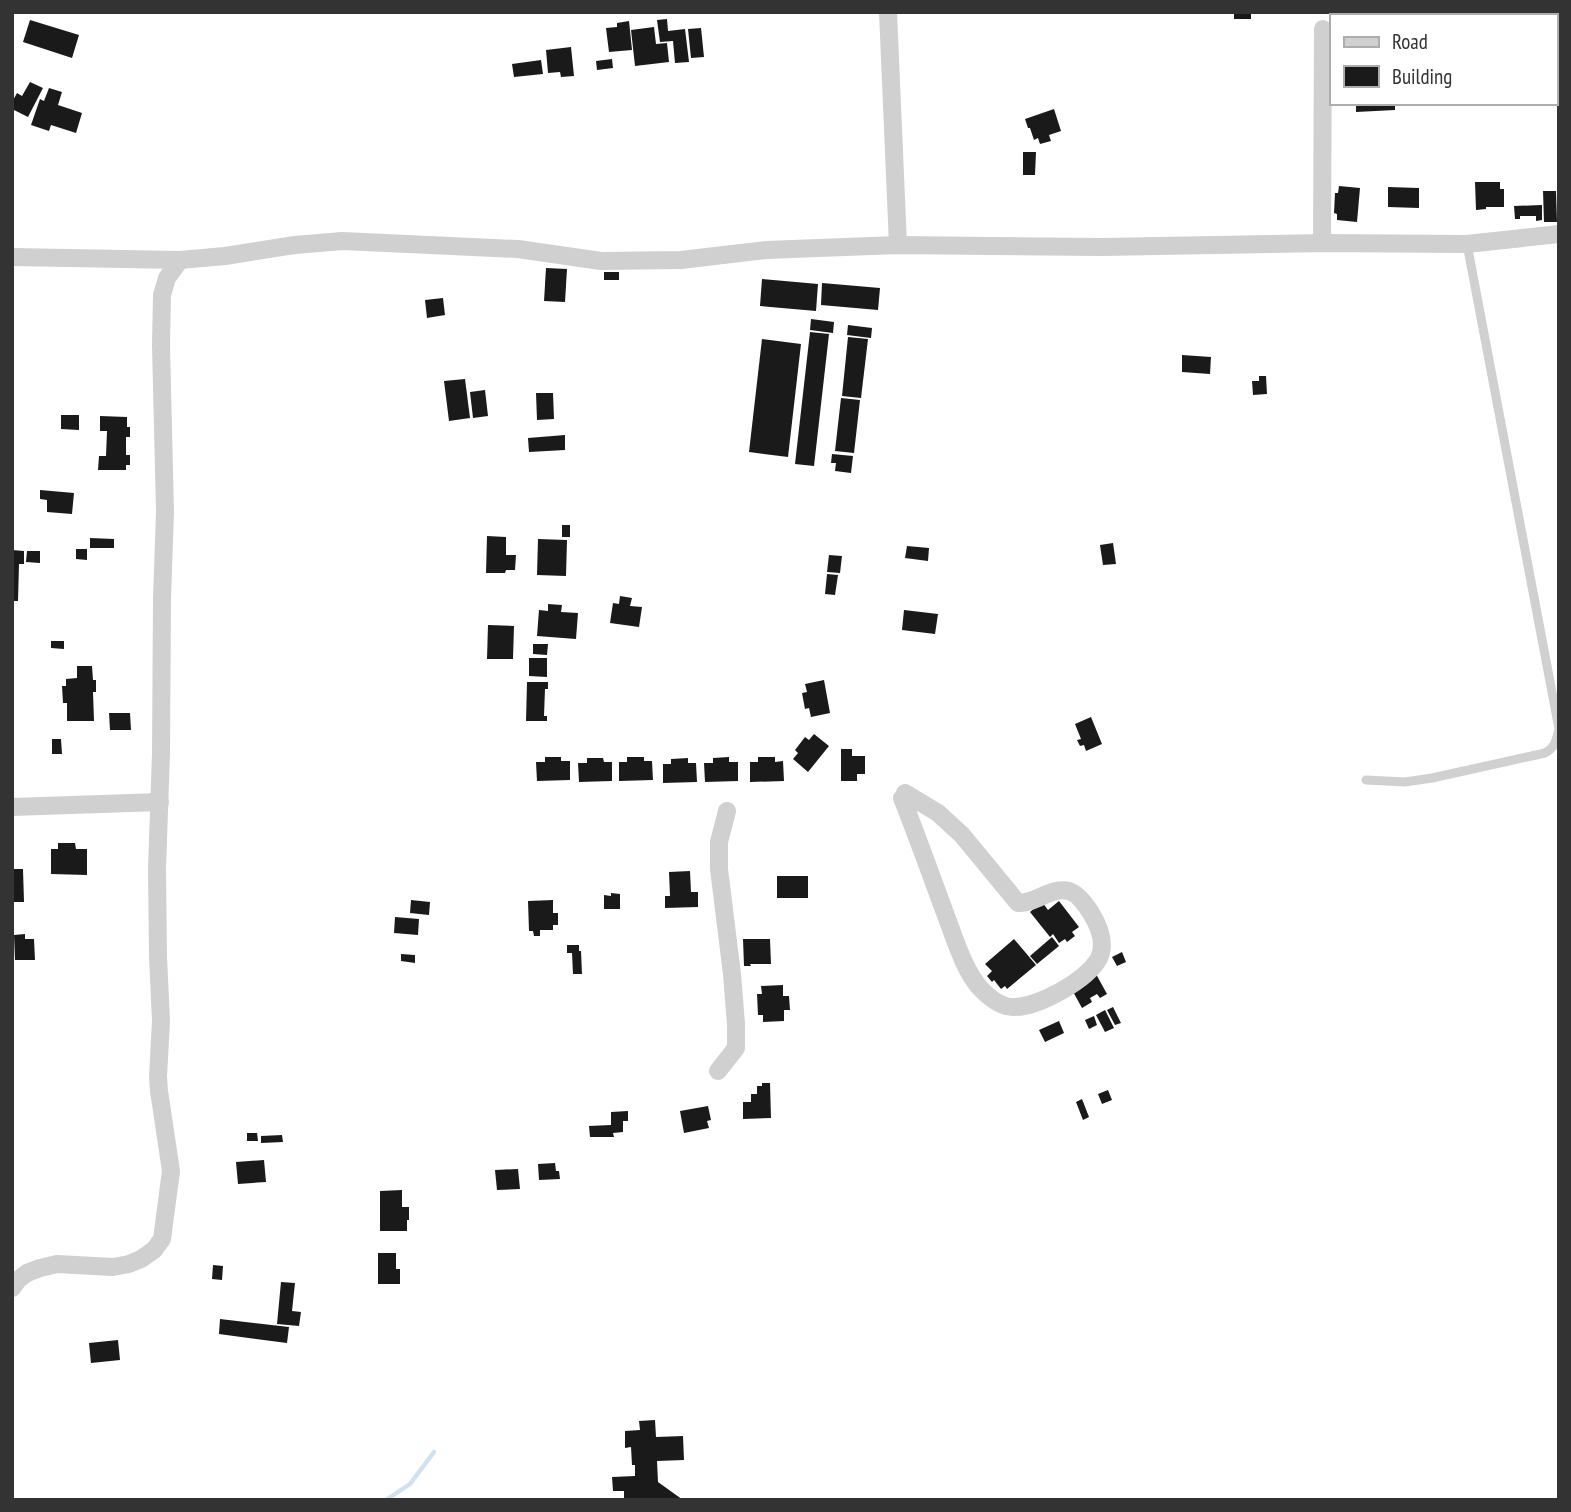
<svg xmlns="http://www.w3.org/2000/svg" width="1571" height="1512" viewBox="0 0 1571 1512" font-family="'PT Sans Narrow',sans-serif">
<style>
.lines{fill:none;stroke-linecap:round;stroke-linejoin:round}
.stream{stroke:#cfe2ee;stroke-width:4.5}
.building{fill:#1a1a1a}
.lane{stroke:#d0d0d0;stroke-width:9}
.street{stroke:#d0d0d0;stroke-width:18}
</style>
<rect width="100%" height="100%" fill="#fff"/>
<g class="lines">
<path class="stream" d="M386 1500 410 1484 434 1452"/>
</g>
<g class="building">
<rect x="1234" y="12" width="17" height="7"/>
<path d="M667 19 668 31 685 29 689 62 675 63 673 41 660 42 657 20Z"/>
<path d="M30 20 79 35 72 58 23 42Z"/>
<path d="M629 21 632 50 609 52 606 28 617 27V23Z"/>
<path d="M654 27 656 44 667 43 669 62 635 66 631 30Z"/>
<path d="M701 28 704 57 691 58 688 29Z"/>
<path d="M571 47 574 76 561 77 560 72 548 73 546 50Z"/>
<path d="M612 59 613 68 597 70 596 61Z"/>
<path d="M541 60 543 74 514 77 512 64Z"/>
<path d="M30 82 43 88 28 117 12 109V102L17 93 22 96Z"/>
<path d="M49 88 62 92 58 105 82 113 76 133 51 125 49 131 31 125 40 99 44 101Z"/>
<path d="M1356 103H1395V110L1356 112Z"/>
<path d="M1054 109 1061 131 1049 135 1051 141 1040 144 1038 138 1034 140 1030 128H1028L1025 119Z"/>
<path d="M1023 152H1036L1035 175H1023Z"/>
<path d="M1475 182H1500V189H1504V207H1486V209L1476 210Z"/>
<path d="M1339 186 1360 188 1357 222 1337 220V214L1334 213 1335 193H1338Z"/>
<path d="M1388 187 1419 188V208L1388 207Z"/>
<path d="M1543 191H1556L1557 222H1544Z"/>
<path d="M1542 205V220L1536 221V216H1520V219H1515L1514 206Z"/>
<path d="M546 268 567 269 565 302 544 301Z"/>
<rect x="604" y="272" width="15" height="8"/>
<path d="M762 279 818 284 816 311 760 306Z"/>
<path d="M822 283 880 288 878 310 821 305Z"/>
<path d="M443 298 445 315 427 318 425 300Z"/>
<path d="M811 319 834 322 833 333 810 330Z"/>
<path d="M848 325 872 328 871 338 847 335Z"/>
<path d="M810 332 829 334 814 466 795 464Z"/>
<path d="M848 337 868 339 861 398 842 396Z"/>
<path d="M762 339 801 344 788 457 749 452Z"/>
<path d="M1182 355 1211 357 1210 374 1182 372Z"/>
<path d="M1259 376H1266L1267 394 1253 395 1252 381H1259Z"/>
<path d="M465 379 470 418 449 421 444 381Z"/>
<path d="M485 390 488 416 473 418 470 392Z"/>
<path d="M536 393H553L554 419 537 420Z"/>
<path d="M841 398 860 400 854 453 835 451Z"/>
<path d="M61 415H79V430L61 429Z"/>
<path d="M100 416 127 417V427H130V437H126V455H130V465H126V470H98L99 456H106L107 431H100Z"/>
<path d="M565 435V450L529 452 528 438Z"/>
<path d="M832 454 853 456 851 473 835 471 836 463H831Z"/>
<path d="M40 490 74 493 72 514 47 512V500L40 499Z"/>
<rect x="562" y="525" width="8" height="12"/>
<path d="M487 536 506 537V555H516L515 570H506L505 573H486Z"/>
<path d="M90 538 114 539V548H90Z"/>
<path d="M538 539 567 540 566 576 537 575Z"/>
<path d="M1113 543 1116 564 1103 565 1100 545Z"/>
<path d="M907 546 929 548 928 561 905 558Z"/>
<path d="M76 549H87V560L76 559Z"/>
<path d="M12 550 24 551V564H19L18 601H12Z"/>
<path d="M27 551H40V563L26 562Z"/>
<path d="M829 555 842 556 840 573 827 572Z"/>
<path d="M827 574 838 575 835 595 825 594Z"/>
<path d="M620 596 632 598 630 606 642 607 639 627 610 623 613 603 619 604Z"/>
<path d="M548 604 562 605 561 612 578 613 576 639 537 636 539 610 548 611Z"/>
<path d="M904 610 938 614 935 634 902 630Z"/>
<path d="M488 625 514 626 513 659H487Z"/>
<path d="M51 641H64V649L51 648Z"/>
<path d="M533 644H548L547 655 533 654Z"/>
<path d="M529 658H547V677L529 676Z"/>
<path d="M77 666H92L93 680H96V692H93L94 721H67V703H63L62 686H66V679L77 678Z"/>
<path d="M824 680 830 713 811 717 809 708 805 709 802 693 807 692 805 684Z"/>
<path d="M527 682H548V689H545L544 716H547V721H526Z"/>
<path d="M109 713H130L131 730H110Z"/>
<path d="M1091 717 1102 744 1086 751 1084 745 1080 746 1077 740 1081 739 1075 724Z"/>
<path d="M814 734 829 746 808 772 793 759 798 753 795 750 805 737 809 740Z"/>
<path d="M52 739H61L62 754H52Z"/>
<path d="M841 749H852V756H865V774H857V781H841Z"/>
<path d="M545 757H561V761H570V780L537 781 536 762H545Z"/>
<path d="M627 757H644V761H652L653 780 619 781V762H627Z"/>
<path d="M729 757V762H738V781L705 782 704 763H713V758Z"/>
<path d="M758 757H775V762L783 761 784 781 750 782V762H758Z"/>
<path d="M587 758H603L604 762H612V781L579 782 578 763H587Z"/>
<path d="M688 758V763H696L697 782 663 783V764H671V759Z"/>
<path d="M58 843H75L76 849H87V875L51 874V849H58Z"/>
<path d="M12 869H23L24 902H12Z"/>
<path d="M690 871 691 892H698V907L665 908V896H670L669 872Z"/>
<rect x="777" y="876" width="31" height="22"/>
<path d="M611 893 620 894V909H604V895L611 896Z"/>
<path d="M411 900 430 902 429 915 410 913Z"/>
<path d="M553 900V913H558V925H553V930H540V936H534L533 931H529L528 901Z"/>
<path d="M1059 901 1079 927 1072 932 1075 936 1067 942 1065 939 1059 943 1053 934 1050 937 1030 912 1042 902 1048 910Z"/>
<path d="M395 917 419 919 418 935 394 933Z"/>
<path d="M25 934V939H34L35 960H15L14 935Z"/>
<path d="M1052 937 1059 946 1037 964 1030 956Z"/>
<path d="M743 939H770L771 964H750L751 966H744Z"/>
<path d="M1014 939 1036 965 1007 989 1005 986 1001 989 994 980 992 982 987 976 992 971 985 964Z"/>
<path d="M567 945H579V951H581L582 974H573L572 953H567Z"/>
<path d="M1122 952 1126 962 1117 966 1112 957Z"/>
<path d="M401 954 415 955V963L401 961Z"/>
<path d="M1096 974 1107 994 1100 998 1097 994 1090 998 1092 1002 1082 1008 1071 988Z"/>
<path d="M783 985V996H789L790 1010H784V1021L763 1022V1015H758L757 994H762L761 986Z"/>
<path d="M1113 1007 1121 1023 1115 1025 1107 1010Z"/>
<path d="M1105 1010 1114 1028 1105 1032 1096 1015Z"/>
<path d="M1094 1016 1097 1025 1089 1029 1085 1020Z"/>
<path d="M1059 1021 1064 1033 1045 1042 1039 1030Z"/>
<path d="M762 1083H770L771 1118 743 1119V1102H751V1094H757V1086H762Z"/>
<path d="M1108 1090 1112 1100 1102 1104 1098 1094Z"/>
<path d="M1082 1099 1089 1117 1083 1120 1076 1102Z"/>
<path d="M708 1106 711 1120 707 1121 709 1128 684 1133 680 1111Z"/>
<path d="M628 1111V1121H623V1132L613 1133 614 1137H590L589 1126 611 1125V1112Z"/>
<path d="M247 1133H257L258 1141H247Z"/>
<path d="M282 1135 283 1142 261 1143V1136Z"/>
<path d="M264 1160 266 1182 238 1184 236 1162Z"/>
<path d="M555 1163 556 1171H559L560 1179 539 1180 538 1164Z"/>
<path d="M518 1169 520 1189 497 1190 495 1170Z"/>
<path d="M402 1190V1207H409V1220H407V1231H380V1191Z"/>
<path d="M378 1253H396V1269H400V1284H378Z"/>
<path d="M213 1265 223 1266 222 1280 212 1279Z"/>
<path d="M281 1282 295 1283 292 1311 301 1312 299 1326 277 1324Z"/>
<path d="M220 1319 289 1327 287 1343 219 1334Z"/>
<path d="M118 1340 120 1360 91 1363 89 1343Z"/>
<path d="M655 1420 656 1437 683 1436 684 1460 657 1461 658 1482 683 1500 624 1498V1491H613L612 1477 635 1476V1465H632L631 1447 625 1448V1431L640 1430 639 1421Z"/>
</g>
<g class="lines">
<path class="lane" d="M1366 780 1405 782 1432 778 1545 753C1555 748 1556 741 1559 729L1467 244"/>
<g class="street">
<path d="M888 12 898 245"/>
<path d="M1322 243 1323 29"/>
<path d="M12 257 180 260 225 256 295 245 342 241 518 249 601 261 681 260 766 250 898 245 1102 247 1322 243 1467 244 1559 234"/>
<path d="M902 798C917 836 931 875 945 913 954 936 964 972 982 990 990 998 1001 1007 1013 1007 1037 1008 1088 980 1099 958 1106 943 1099 926 1091 913 1086 905 1078 894 1069 891 1051 886 1036 904 1018 903L962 835 938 813 905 793"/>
<path d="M12 807 160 802"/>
<path d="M718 1071 736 1048V1024L732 974 719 869V842L727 811"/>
<path d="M12 1288 18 1280 27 1273 40 1268 57 1264 113 1267 129 1264 141 1259 154 1250 162 1239 171 1171 159 1091 158 1077 161 1021 158 957 157 869 161 753 162 599 165 512 161 345 162 295 167 278 180 260"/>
</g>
</g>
<rect width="1571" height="1512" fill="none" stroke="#333333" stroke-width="28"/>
<rect x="1330" y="14" width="228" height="91" fill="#ffffff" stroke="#adadad" stroke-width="2"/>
<rect x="1344" y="37" width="35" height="10" fill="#d0d0d0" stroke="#adadad" stroke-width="2"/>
<text x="1392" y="49" font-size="21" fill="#333333">Road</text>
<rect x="1344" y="66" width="35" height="21" fill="#1a1a1a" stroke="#adadad" stroke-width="2"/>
<text x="1392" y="84" font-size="21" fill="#333333">Building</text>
</svg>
